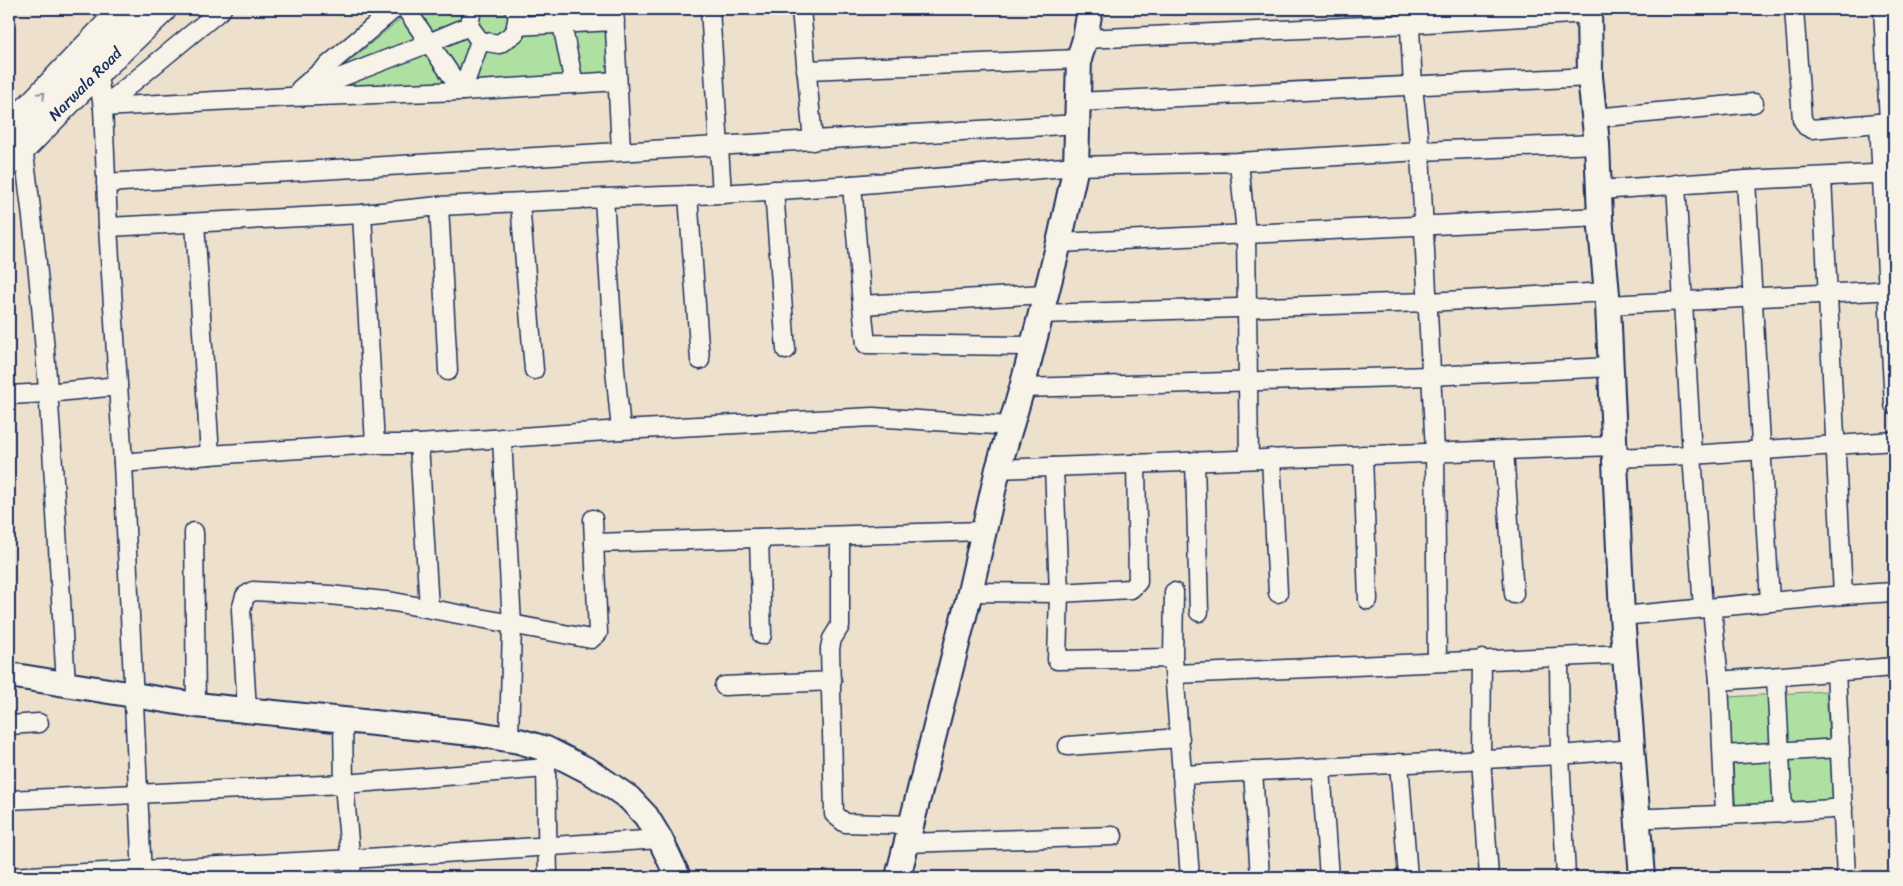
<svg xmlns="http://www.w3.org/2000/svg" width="1903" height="886" viewBox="0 0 1903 886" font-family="Sriracha,sans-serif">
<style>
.green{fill:#aee0a1;stroke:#648880}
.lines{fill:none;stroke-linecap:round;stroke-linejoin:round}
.street-casing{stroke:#1b2f5e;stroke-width:21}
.secondary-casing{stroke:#1b2f5e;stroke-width:28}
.primary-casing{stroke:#1b2f5e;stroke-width:31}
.street{stroke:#f7f3e8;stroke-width:18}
.secondary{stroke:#f7f3e8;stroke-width:24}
.primary{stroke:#f7f3e8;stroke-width:28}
.oneway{stroke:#8991a3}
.labels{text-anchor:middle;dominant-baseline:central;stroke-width:5;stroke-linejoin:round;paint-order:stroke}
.street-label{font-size:16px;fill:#1b2f5e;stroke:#f7f3e8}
</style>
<rect width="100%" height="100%" fill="#ede0cc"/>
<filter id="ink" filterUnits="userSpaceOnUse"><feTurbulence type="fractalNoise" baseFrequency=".02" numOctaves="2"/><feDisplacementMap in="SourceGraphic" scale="10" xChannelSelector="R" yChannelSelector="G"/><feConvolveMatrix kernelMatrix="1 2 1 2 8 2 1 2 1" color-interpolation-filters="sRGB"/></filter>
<g filter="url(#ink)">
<g class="green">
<path d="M412 9H607L609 73 325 96 321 85Z"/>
<path d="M1826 691 1833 805 1736 811 1729 697Z"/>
</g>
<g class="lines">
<defs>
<g id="street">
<path d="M406 9 462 91 480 41"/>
<path d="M472 9 469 26 480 41 499 44 515 33 518 14 514 9"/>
<path d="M614 9 621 151"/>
<path d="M710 9 722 194"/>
<path d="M801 9 813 141"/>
<path d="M1409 9 1413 87 1420 151 1435 452 1437 662"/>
<path d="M1794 9 1802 119 1806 126 1812 129 1889 122 1883 9"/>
<path d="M562 24 574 84"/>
<path d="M516 26 615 21"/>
<path d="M1085 39 1410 24 1588 13"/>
<path d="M96 64 103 107 108 227 123 463 142 877"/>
<path d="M806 70 1079 59"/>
<path d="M300 89 394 9"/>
<path d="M303 92 429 43 469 26"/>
<path d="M1077 102 1590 77"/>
<path d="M103 107 290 97 462 91 617 81"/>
<path d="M103 107 222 9"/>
<path d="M1594 118 1754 103"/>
<path d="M1879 123 1894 405"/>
<path d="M23 147C48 324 55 505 66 684"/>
<path d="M1239 162 1246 234 1249 459"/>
<path d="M1822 178 1843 595"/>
<path d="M1746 180 1770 602"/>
<path d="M106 183 1078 124"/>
<path d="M1676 184 1692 455 1703 608"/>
<path d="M852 185 862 305 1044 294"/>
<path d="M774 190 786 350"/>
<path d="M1599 190 1746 180 1894 173"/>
<path d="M688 195 700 360"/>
<path d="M604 198 615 369 621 430"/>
<path d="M520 203 534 370"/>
<path d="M439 206 448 371"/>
<path d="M362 214 375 444"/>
<path d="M195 223 210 455"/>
<path d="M108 227 362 214 439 206 604 198 722 194 852 185 1076 166 1239 162 1420 151 1597 144"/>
<path d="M1059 243 1600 217"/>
<path d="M862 305 866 344 1031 346"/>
<path d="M1608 305 1894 290"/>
<path d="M1040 314 1428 302 1606 292"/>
<path d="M1022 388 1430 376 1611 367"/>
<path d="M9 395 47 393 118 386"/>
<path d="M502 438 512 625 509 739"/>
<path d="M419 444 429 608"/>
<path d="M1504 450 1514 594"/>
<path d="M1363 455 1368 600"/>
<path d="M1271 458 1278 593"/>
<path d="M1614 458 1692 455 1894 441"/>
<path d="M1195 461 1199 612"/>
<path d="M123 463 210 455 375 444H419L621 430 873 417 1010 426"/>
<path d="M1054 467 1059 593 1057 660 1173 658 1190 877"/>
<path d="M998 469 1614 446"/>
<path d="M194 532 196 705"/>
<path d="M840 536V626L832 639 830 648 834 814 845 823 911 825"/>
<path d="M759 538 762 635"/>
<path d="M594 543 983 531"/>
<path d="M970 592 1059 593 1131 589 1138 582 1136 463"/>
<path d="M1712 608 1719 681 1725 814"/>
<path d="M1622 616 1843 595 1894 592"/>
<path d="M1559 657 1560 755 1566 877"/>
<path d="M1173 658 1174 592"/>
<path d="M1482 659 1481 758 1489 877"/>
<path d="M1836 671 1846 877"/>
<path d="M1175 674 1626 654"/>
<path d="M1776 677 1783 813"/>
<path d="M1719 681 1894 667"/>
<path d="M724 686 832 681"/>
<path d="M247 710 241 610 245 596 253 591 330 595 394 602 591 639 598 633 593 519"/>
<path d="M343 720 344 784 352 877"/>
<path d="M9 725 39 723"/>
<path d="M1068 746 1180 738"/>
<path d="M1723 755 1840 748"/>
<path d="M1399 763 1408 877"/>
<path d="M546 768 548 877"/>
<path d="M1321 769 1329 877"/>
<path d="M1253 771 1260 877"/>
<path d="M1182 775 1560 755 1633 749"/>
<path d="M9 800 344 784 546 768V749"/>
<path d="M1637 819C1706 815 1774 814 1843 808"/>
<path d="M907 843 1113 836"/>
<path d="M9 877 352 859 660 839"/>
</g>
<g id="secondary">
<path d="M1589 9 1590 77 1597 144 1600 217 1608 305 1622 616 1642 877"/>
<path d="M9 675 196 705 472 733 519 741 546 749 591 772 629 798 646 816 660 839 678 877"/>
<path d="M898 877 970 592 998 469 1022 388 1059 243 1076 166 1079 59 1085 39 1090 9"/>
</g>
<g id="primary">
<path d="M9 130 125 9"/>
<path d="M9 161 97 71 162 9"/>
</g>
</defs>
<use href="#street" class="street-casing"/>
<use href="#secondary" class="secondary-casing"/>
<use href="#primary" class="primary-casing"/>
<use href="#street" class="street"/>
<use href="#secondary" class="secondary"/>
<use href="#primary" class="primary"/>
</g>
<defs><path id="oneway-chevron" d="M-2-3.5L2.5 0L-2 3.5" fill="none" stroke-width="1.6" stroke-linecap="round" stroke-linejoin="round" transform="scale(1.25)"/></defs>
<use class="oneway" href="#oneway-chevron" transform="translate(42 95) rotate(-46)"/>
</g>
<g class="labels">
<g class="street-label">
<text transform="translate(85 84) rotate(-45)">Narwala Road</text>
</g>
</g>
<rect width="1903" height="886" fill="none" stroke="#f7f3e8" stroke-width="30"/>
<rect x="15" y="15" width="1873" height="856" fill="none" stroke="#1b2f5e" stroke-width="2" filter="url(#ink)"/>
</svg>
